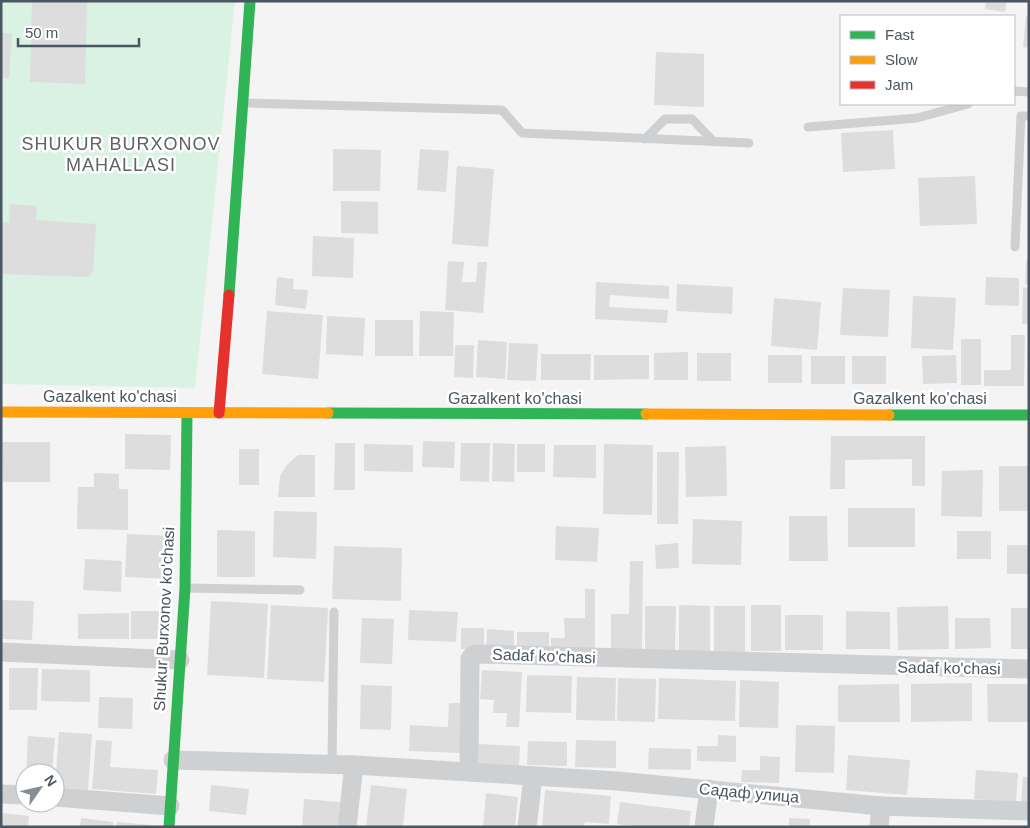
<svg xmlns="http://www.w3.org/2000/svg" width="1030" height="828" viewBox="0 0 1030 828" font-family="Arial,sans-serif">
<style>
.green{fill:#d9f2e3}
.building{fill:#ddddde}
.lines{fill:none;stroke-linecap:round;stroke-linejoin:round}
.lane{stroke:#ced0d2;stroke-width:9}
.street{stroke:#ced0d2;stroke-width:19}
.fast{stroke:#30b455;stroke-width:11}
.slow{stroke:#ff9f0a;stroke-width:11}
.jam{stroke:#e5322d;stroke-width:11}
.labels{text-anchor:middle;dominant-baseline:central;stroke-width:5;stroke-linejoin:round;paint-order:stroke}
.street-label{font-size:16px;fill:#4a5661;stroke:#fff}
.neighbourhood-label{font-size:18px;letter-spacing:1px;fill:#5f6368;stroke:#fff}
</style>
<rect width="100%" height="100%" fill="#f4f4f4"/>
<path class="green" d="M1 1H235L195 388 1 384Z"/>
<g class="building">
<path d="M32 1H87L85 84 30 82Z"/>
<path d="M986 1H1007L1005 12 985 9Z"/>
<path d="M1026 16H1029V48L1023 47Z"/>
<path d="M1 33H12L9 78H1Z"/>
<path d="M656 52 704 54V107L654 105Z"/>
<path d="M893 130 895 169 843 172 841 133Z"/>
<path d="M333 149 381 150 380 191H333Z"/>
<path d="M420 149 449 151 446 192 417 190Z"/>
<path d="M457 166 494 169 488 247 452 244Z"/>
<path d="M975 176 977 224 920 226 918 178Z"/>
<path d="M341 201 378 202V234L341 233Z"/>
<path d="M10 204 37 206 36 220 96 224 93 271 88 277 1 274V222L9 223Z"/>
<path d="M313 236 354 238 353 278 312 276Z"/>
<path d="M1026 260H1029V285L1025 284Z"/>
<path d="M448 261 464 262 462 282H476L478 262H487L483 313 445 310Z"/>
<path d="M277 277 294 279 293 289 308 290 306 309 275 305Z"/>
<path d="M986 277 1019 278V306L985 305Z"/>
<path d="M596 282 669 286V299L610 295 609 307 668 310 667 323 595 319Z"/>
<path d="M677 284 733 287 732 314 676 311Z"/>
<path d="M1023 287 1029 288V324H1022Z"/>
<path d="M843 288 890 290 888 337 840 335Z"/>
<path d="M913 296 956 298 953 350 911 348Z"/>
<path d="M774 298 821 302 817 350 771 346Z"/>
<path d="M267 311 323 315 318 379 262 374Z"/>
<path d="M420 311 454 312 453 356H419Z"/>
<path d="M327 316 365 318 363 356 326 354Z"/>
<rect x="375" y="320" width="38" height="36"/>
<path d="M1011 335H1025L1024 386H984V370H1011Z"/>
<rect x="961" y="339" width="20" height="46"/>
<path d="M478 340 507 342 505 379 476 377Z"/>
<path d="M509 343 538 344 536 381 507 380Z"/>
<path d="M455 345H474L473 378 454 377Z"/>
<path d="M688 352V380H654V353Z"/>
<rect x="697" y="353" width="34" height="28"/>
<path d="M541 354H591L590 380H541Z"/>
<path d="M594 355H649V379L594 380Z"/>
<rect x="768" y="355" width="34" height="28"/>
<path d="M956 355 957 383 923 384 922 356Z"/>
<rect x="811" y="356" width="34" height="28"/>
<rect x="852" y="356" width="34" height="28"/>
<path d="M125 434 171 435 170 470 125 469Z"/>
<path d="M831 436H925V486H912V459L845 460V489H830Z"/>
<path d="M423 441 455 442 454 468 422 467Z"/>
<path d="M2 442H50V482H3Z"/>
<path d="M335 443H355V490H334Z"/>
<path d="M461 443H490L489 482 460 481Z"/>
<path d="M493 443 515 444 514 482 492 481Z"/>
<path d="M364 444 413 445V472L364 471Z"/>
<rect x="517" y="444" width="28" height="28"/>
<path d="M604 444 653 445 652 515 603 514Z"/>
<path d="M554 445H596V478L553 477Z"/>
<path d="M726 446 727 496 686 497 685 447Z"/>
<rect x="239" y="449" width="20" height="36"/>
<path d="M657 452H679L678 524H657Z"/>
<path d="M298 455H315V497H278L280 476 286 466Z"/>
<rect x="999" y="466" width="30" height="45"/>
<path d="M983 470 982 517 941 516 942 471Z"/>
<path d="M94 473 119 474V489H128V530L77 529 78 487H94Z"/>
<rect x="848" y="508" width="67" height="39"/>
<path d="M274 511 317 512 316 559 273 557Z"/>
<path d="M789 516H827L828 561H789Z"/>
<path d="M693 519 742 521 741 565 692 564Z"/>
<path d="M556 526 599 528 597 562 555 560Z"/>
<path d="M217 530 255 531V577H217Z"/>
<rect x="957" y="531" width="34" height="28"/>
<path d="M127 534 172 536 171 579 125 577Z"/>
<path d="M678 543 679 568 656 569 655 545Z"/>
<rect x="1007" y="545" width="22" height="29"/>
<path d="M334 546 402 548 401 601 332 599Z"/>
<path d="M85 559 122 561 121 592 83 590Z"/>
<path d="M630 561H643L642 652H611V614H629Z"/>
<path d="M585 589H595V653H551V638H565L564 618H585Z"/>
<path d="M1 600 34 601 32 640 1 639Z"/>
<path d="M211 601 268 604 264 678 207 675Z"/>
<path d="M271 605 328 608 324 682 267 679Z"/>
<path d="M679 605 710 606V651H679Z"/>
<rect x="751" y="605" width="30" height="46"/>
<path d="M645 606H676L675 652H645Z"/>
<path d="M714 606H745V652L714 651Z"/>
<path d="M948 606 949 649 898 650 897 607Z"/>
<rect x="1011" y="608" width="18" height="41"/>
<path d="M409 610 458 612 456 642 408 640Z"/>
<rect x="131" y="611" width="34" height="28"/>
<path d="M846 611 890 612V649H846Z"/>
<path d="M129 613V639H78V614Z"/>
<rect x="785" y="615" width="38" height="35"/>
<path d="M362 618 394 619 392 664 360 663Z"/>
<path d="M955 618H990L991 648 955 649Z"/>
<rect x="461" y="628" width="23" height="21"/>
<path d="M487 629 514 631V651L486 650Z"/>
<path d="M517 632H549V652L517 651Z"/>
<path d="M9 668H38L37 710H9Z"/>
<path d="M42 669 90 670V702L41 701Z"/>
<path d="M482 670 522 672 519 727H506L507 713H493L494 700 480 699Z"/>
<path d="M527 675 572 676 571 713 526 712Z"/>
<path d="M577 677 616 678 615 721 576 720Z"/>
<path d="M618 678 656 679 655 722 617 721Z"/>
<path d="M659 678 736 681 735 721 658 719Z"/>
<path d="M740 680 779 682 778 728 739 727Z"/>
<path d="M972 683V721L911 722V684Z"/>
<path d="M899 684 900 722H838V685Z"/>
<path d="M987 684H1029V722H988Z"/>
<path d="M361 685 392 686 391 730 360 729Z"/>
<path d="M99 697 133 698 132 729 98 728Z"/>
<path d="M449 703H462L460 753 409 751 410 725 448 727Z"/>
<path d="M796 725 835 726 834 773 795 772Z"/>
<path d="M59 732 92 734 88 790 55 787Z"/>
<path d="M718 735 736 736V762L697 761V746H718Z"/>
<path d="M28 736 55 738 52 773H26Z"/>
<path d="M96 740 112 741 110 767 158 770 156 794 92 789Z"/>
<path d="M576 740 616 741V768L575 767Z"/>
<path d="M528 741 567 742V766L527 765Z"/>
<path d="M479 744 520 746 519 766 479 765Z"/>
<path d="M649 748 691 749V770L648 769Z"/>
<path d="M848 755 910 760 907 795 846 790Z"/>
<path d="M760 756 780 757 779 783 741 782 742 770H760Z"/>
<path d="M976 770 1018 773 1016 802 974 799Z"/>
<path d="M1023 777H1029V805L1021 804Z"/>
<path d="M211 785 249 789 246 815 209 811Z"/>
<path d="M371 785 407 789 403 827H366Z"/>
<path d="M545 790 611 796 609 824 585 822 584 827H542Z"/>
<path d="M486 793 518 797 515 827H483Z"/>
<path d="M304 799 340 802 338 827H302Z"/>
<path d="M620 802 691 811 689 827H643L617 824Z"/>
<path d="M3 813 29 816 28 827H1Z"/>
<path d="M81 818 113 822V827H80Z"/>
<path d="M789 818 810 819V827H789Z"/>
<path d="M117 822 151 825V827H117Z"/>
</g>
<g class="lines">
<g class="lane">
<path d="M1014 91 1029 92"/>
<path d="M245 103 502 110 522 133 749 143"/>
<path d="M808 127 917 118 968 104"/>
<path d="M645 139 665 119H692L714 142"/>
<path d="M1015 247 1021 116H1029"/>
<path d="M187 588 300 590"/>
<path d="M332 764 334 612"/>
</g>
<g class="street">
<path d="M1 652 180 660"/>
<path d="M173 760 354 765 469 772 470 659 473 655 481 654 1029 669"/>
<path d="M469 772 617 781 881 806 1029 811"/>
<path d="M1 794 25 795"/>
<path d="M55 797 170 806"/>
<path d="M347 827 354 765"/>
<path d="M527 827 533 777"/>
<path d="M704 827 709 789"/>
<path d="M879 827 881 806"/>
</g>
<g class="fast">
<path d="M229 295 250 1"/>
<path d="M328 413 646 414"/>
<path d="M889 415H1029"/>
<path d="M169 827 185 588 187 413"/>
</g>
<g class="slow">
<path d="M1 412 328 413"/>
<path d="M646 414 889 415"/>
</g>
<path class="jam" d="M219 413 229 295"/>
</g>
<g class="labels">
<g class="street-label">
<text x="110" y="396">Gazalkent ko'chasi</text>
<text x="515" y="398">Gazalkent ko'chasi</text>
<text x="920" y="398">Gazalkent ko'chasi</text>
<text transform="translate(164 619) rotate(-87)">Shukur Burxonov ko'chasi</text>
<text transform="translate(544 656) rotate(2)">Sadaf ko'chasi</text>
<text transform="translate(949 668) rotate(1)">Sadaf ko'chasi</text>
<text transform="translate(749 793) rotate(5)">Садаф улица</text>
</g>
<g class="neighbourhood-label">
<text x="121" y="144">SHUKUR BURXONOV<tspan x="121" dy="21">MAHALLASI</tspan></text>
</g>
</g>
<rect width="1030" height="828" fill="none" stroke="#4a5661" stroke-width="5"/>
<rect x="840" y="15" width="175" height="90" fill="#ffffff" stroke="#b7bbc0"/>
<rect x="850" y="31" width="25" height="8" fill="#30b455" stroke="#b7bbc0"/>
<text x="885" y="40" font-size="15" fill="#4a5661">Fast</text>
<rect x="850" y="56" width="25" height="8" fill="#ff9f0a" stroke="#b7bbc0"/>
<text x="885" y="65" font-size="15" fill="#4a5661">Slow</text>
<rect x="850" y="81" width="25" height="8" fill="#e5322d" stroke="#b7bbc0"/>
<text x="885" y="90" font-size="15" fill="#4a5661">Jam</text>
<g transform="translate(40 788) rotate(56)"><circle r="24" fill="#ffffff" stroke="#b7bbc0"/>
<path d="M0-4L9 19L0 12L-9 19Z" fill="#868d94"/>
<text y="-8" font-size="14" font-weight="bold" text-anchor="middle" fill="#4a5661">N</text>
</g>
<path d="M18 38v8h121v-8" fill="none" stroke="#4a5661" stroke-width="2.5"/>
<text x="25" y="38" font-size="15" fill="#4a5661" stroke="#ffffff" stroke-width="4" paint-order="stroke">50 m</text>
</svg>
